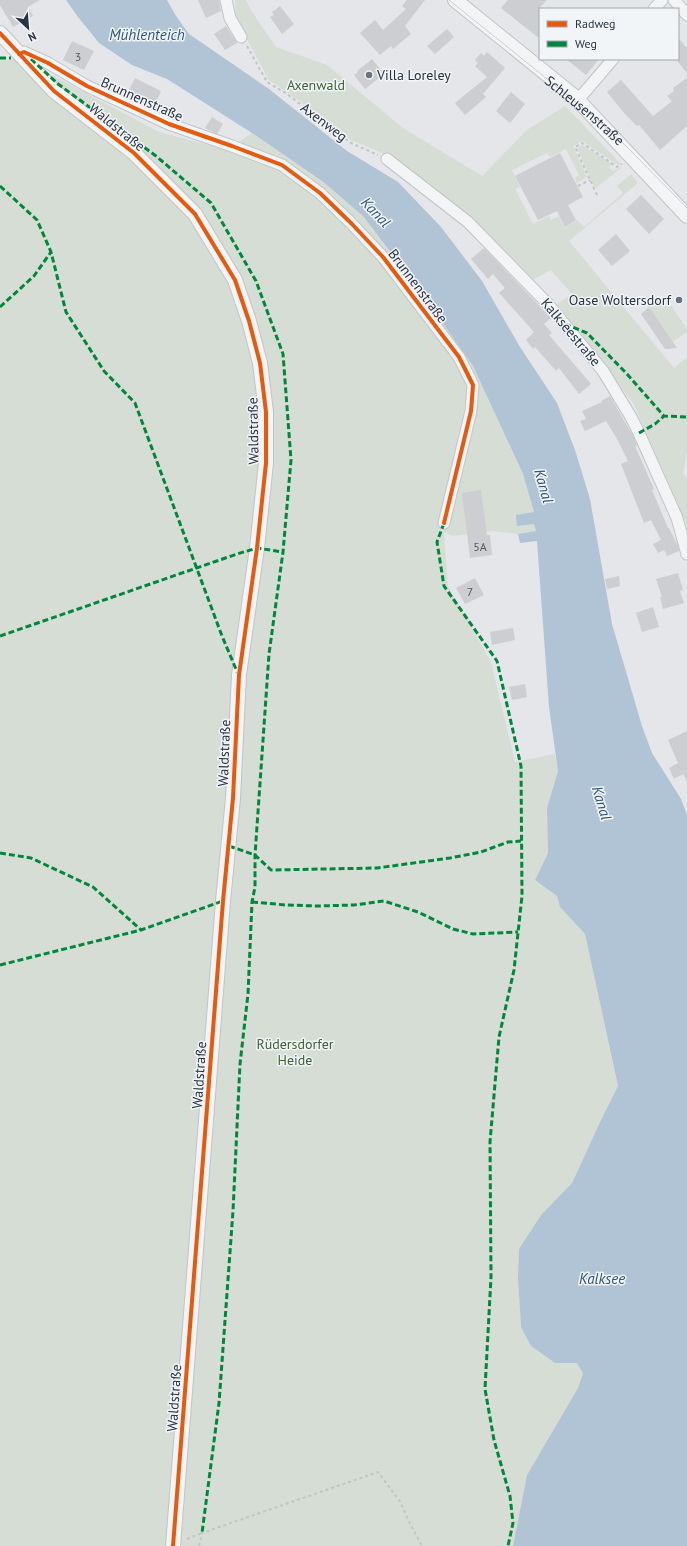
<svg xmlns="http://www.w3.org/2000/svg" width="687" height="1546" viewBox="0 0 687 1546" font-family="'PT Sans',sans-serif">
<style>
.green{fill:#d5ddd4}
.water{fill:#b0c4d5}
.building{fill:#ccced1}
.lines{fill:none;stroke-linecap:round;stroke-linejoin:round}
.minor-casing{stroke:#c2c4c7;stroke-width:13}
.tertiary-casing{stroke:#c2c4c7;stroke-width:16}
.path{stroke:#c2c4c9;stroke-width:2;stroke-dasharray:3 3;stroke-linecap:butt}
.minor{stroke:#f3f4f6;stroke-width:11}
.tertiary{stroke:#f3f4f6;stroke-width:14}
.tram{stroke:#ccced1;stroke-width:1}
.quiet{stroke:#00873e;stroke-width:3;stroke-dasharray:6 3;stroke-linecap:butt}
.cycleway-casing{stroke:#f2f5f8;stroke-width:6}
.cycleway{stroke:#e8590c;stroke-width:4}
.poi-dot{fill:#6a727e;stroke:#f2f5f8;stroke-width:1.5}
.labels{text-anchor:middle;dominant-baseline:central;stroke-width:3;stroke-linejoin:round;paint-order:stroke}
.number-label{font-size:12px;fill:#525a68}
.poi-label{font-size:14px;fill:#283344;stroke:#f2f5f8;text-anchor:start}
.park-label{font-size:14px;fill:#3e6135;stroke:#f2f5f8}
.street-label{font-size:14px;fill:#283344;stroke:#f2f5f8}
.water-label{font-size:15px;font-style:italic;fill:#2f547c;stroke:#f2f5f8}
</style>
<rect width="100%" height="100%" fill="#e4e6e9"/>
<g class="green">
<path d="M235 0H246L252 12 276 47 327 65 403 128 482 176 527 130 565 106 621 164 618 165 582 141 573 146 587 177 577 183 575 178 579 175 566 149 550 157 547 153 512 170 520 187 515 189 533 224 549 216 551 220 559 216 565 228 577 220 584 227 623 193 617 186 631 174 638 183 569 241 674 368 687 357V451L683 473 687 478V525L633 403 557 304 572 294 551 270 532 280 390 156 351 140 308 107 269 80 236 19Z"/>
<path d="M16 56 159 132 227 150 252 133 322 181 363 216 421 292 473 366 523 474 534 512 517 526 534 524 536 531 518 534 492 531 453 536 444 532 448 586 491 662 515 762 555 754 558 771 547 808 548 853 535 880 557 896 560 907 585 934 618 1087 601 1120 572 1183 541 1215 519 1249 518 1279 521 1326 531 1346 555 1363H577L583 1373 578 1388 527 1475 513 1546H0V59L12 60Z"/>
<path d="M582 145 612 164 609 168 613 171 623 166 596 188 594 186 577 148Z"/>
<path d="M665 297 687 329V332L672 342 649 307Z"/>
</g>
<path class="water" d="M66 0H167L176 16 189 34 269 89 347 151 398 182 441 227 482 281 520 347 557 403 575 450 590 499 612 624 642 726 652 753 681 799 687 815V1546H513L527 1475 578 1388 583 1373 577 1363H555L531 1346 521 1327 518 1279 519 1249 541 1215 572 1183 601 1120 618 1086 585 934 560 907 557 896 535 880 548 853 547 808 558 771 549 707 537 541 520 543 518 534 536 531 534 524 517 526 516 515 534 512 523 474 473 366 421 292 363 216 322 181 252 133 167 79 132 65 99 43 78 17Z"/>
<g class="building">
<path d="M0 0H40L28 7 33 16 13 27 0 5Z"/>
<path d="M198 0H219L221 11 206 18Z"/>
<path d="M407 0H425L405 26 411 34 393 49 391 46 380 55 360 33 375 20 383 30 406 9 402 6Z"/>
<path d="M508 0H547L540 7V39L501 8Z"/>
<path d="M280 6 294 24 282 34 270 17 274 15 272 12Z"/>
<path d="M226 26 237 43 225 50 214 34Z"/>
<path d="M447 29 454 37 435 54 427 46Z"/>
<path d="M678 38 687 48V73L678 62Z"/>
<path d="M72 41 94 51 84 70 63 60Z"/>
<path d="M487 52 505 68 483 94 486 97 465 115 455 103 487 77 475 66 478 63 475 60 481 53 484 56Z"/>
<path d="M372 59 384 74 365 89 354 75 358 72 357 71Z"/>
<path d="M566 59H599L586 75Z"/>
<path d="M135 78 161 91 153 109 126 96Z"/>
<path d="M687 78V126L660 150 639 125 637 126 625 114 607 92 621 80 653 116 672 101 667 96 674 91 673 88Z"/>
<path d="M511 92 525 104 510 123 496 111Z"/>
<path d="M212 117 223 124 217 134 205 128Z"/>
<path d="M560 153 583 197 568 205 576 220 565 227 557 211 538 220 515 176Z"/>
<path d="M641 195 664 219 649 234 626 209Z"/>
<path d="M616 234 630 251 612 266 598 250Z"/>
<path d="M484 248 551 318 544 324 552 333 549 335 591 384 579 394 559 368 556 371 535 347 533 349 526 340 534 332 499 293 505 288 493 274 488 279 471 259Z"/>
<path d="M649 307 677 348 665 349 641 314Z"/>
<path d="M610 396 633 436 637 445 635 446 654 489 652 490 668 528H669L678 546 679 551 667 556 664 550 658 553 653 544 661 540 651 520 644 523 621 464 628 461 616 437 606 421 585 431 580 421 586 419 582 411 602 402 601 401Z"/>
<path d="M481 490 487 535H490L492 555 470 558 462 493Z"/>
<path d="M678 573 683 590 680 591 684 603 663 609 660 597H662L656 579Z"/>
<path d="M619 576 620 586 607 589 605 579Z"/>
<path d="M475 578 484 595 465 604 456 588Z"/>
<path d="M653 607 659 627 642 632 636 613Z"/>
<path d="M513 628 515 640 492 645 490 632Z"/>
<path d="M525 684 527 697 512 700 509 687Z"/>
<path d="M687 731V782L683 774 674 779 669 768 678 763 668 740Z"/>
</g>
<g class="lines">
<defs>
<g id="minor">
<path d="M226 0 230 18 241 37"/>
<path d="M674 0 687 15"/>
<path d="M654 9 662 0"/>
<path d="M19 54 24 52 48 63 87 86 169 124 232 146 282 165 320 193 351 223 383 257 459 357 473 385 471 411 444 523"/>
<path d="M578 100 613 59"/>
<path d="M387 159 468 222 548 304 603 371 631 417 639 433 677 518 687 554"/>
</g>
<g id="tertiary">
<path d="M455 0 575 97 687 216"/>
<path d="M0 33 54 91 134 153 195 214 235 280 249 321 260 363 266 412V463L257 548 239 675 233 798 223 901 173 1546"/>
</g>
</defs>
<use href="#minor" class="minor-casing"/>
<use href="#tertiary" class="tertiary-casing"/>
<g class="path">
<path d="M247 46 267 82 287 94 351 143 378 155"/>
<path d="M578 186 590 180"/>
<path d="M597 195 575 147 582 143 617 167 622 164"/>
<path d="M187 1539 202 1533"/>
<path d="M199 1546 202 1533 378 1472 401 1503 408 1520 422 1546"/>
</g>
<use href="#minor" class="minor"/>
<use href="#tertiary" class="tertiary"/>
<path class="tram" id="s1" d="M449 0 592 115 628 148 687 208"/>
<g class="quiet">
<path d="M0 58H11"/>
<path d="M31 59 58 84 156 156 211 203 256 281 283 354 291 460 283 552 269 654 255 855V887L252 902 248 994 240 1064 233 1211 219 1403 202 1533"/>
<path d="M0 186 37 220 51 252 66 312 104 371 135 403 222 636 238 674"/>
<path d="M0 307 34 276 51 252"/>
<path d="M565 324 587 333 627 374 664 416 687 417"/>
<path d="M639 433 655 424 664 416"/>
<path d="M444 523 437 542 444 586 497 661 521 766 522 896 514 970 499 1037 490 1142 491 1277 485 1389 494 1440 510 1496 513 1523 508 1546"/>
<path d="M0 636 237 554 257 548 283 552"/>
<path d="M229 846 255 855 271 870 377 868 450 858 481 852 508 842 521 841"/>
<path d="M0 853 31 858 93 887 141 930"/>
<path d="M252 902 286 905 317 906 354 905 384 901 418 912 453 929 473 934 518 932"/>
<path d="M0 965 141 930 223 901"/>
</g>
<defs>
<g id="cycleway">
<path d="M0 33 54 91 134 153 195 214 235 280 249 321 260 363 266 412V463L257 548 239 675 233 798 223 901 173 1546"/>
<path d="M19 54 24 52 48 63 87 86 169 124 232 146 282 165 320 193 351 223 383 257 459 357 473 385 471 411 444 523"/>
</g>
</defs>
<use href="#cycleway" class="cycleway-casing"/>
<use href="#cycleway" class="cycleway"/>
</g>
<g class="poi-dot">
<circle cx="369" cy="75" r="4"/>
<circle cx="679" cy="300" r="4"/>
</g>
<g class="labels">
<g class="number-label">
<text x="78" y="56">3</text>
<text x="480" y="546">5A</text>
<text x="470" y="591">7</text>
</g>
<g class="poi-label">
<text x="377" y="75">Villa Loreley</text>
<text x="671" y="300" text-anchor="end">Oase Woltersdorf</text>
</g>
<g class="park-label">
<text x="316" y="85">Axenwald</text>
<text x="295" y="1044">Rüdersdorfer<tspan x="295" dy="16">Heide</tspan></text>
</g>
<g class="street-label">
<text transform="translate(142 99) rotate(24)">Brunnenstraße</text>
<text stroke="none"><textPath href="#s1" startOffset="175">Schleusenstraße</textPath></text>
<text transform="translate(324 122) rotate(37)">Axenweg</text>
<text transform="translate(117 127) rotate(39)">Waldstraße</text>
<text transform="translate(418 286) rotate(53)">Brunnenstraße</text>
<text transform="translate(571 332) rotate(50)">Kalkseestraße</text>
<text transform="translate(253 431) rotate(-91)">Waldstraße</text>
<text transform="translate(224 753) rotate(-88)">Waldstraße</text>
<text transform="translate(199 1075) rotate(-86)">Waldstraße</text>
<text transform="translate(174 1398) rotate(-86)">Waldstraße</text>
</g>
<g class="water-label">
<text x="147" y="34">Mühlenteich</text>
<text transform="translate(376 212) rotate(46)">Kanal</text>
<text transform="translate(544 486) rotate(74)">Kanal</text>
<text transform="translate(602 803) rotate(73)">Kanal</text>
<text x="602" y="1278">Kalksee</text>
</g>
</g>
<rect x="539" y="8" width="140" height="52" fill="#f2f5f8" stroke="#a1a7b0"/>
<rect x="547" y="21" width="20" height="6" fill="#e8590c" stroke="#a1a7b0"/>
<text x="575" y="28" font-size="12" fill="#283344">Radweg</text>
<rect x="547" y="41" width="20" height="6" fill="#00873e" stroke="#a1a7b0"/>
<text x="575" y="48" font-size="12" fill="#283344">Weg</text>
<g transform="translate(28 28) rotate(154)" stroke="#f2f5f8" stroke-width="3" paint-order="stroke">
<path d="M0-3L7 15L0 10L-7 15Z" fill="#283344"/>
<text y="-6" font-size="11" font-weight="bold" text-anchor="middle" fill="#283344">N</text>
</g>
</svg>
